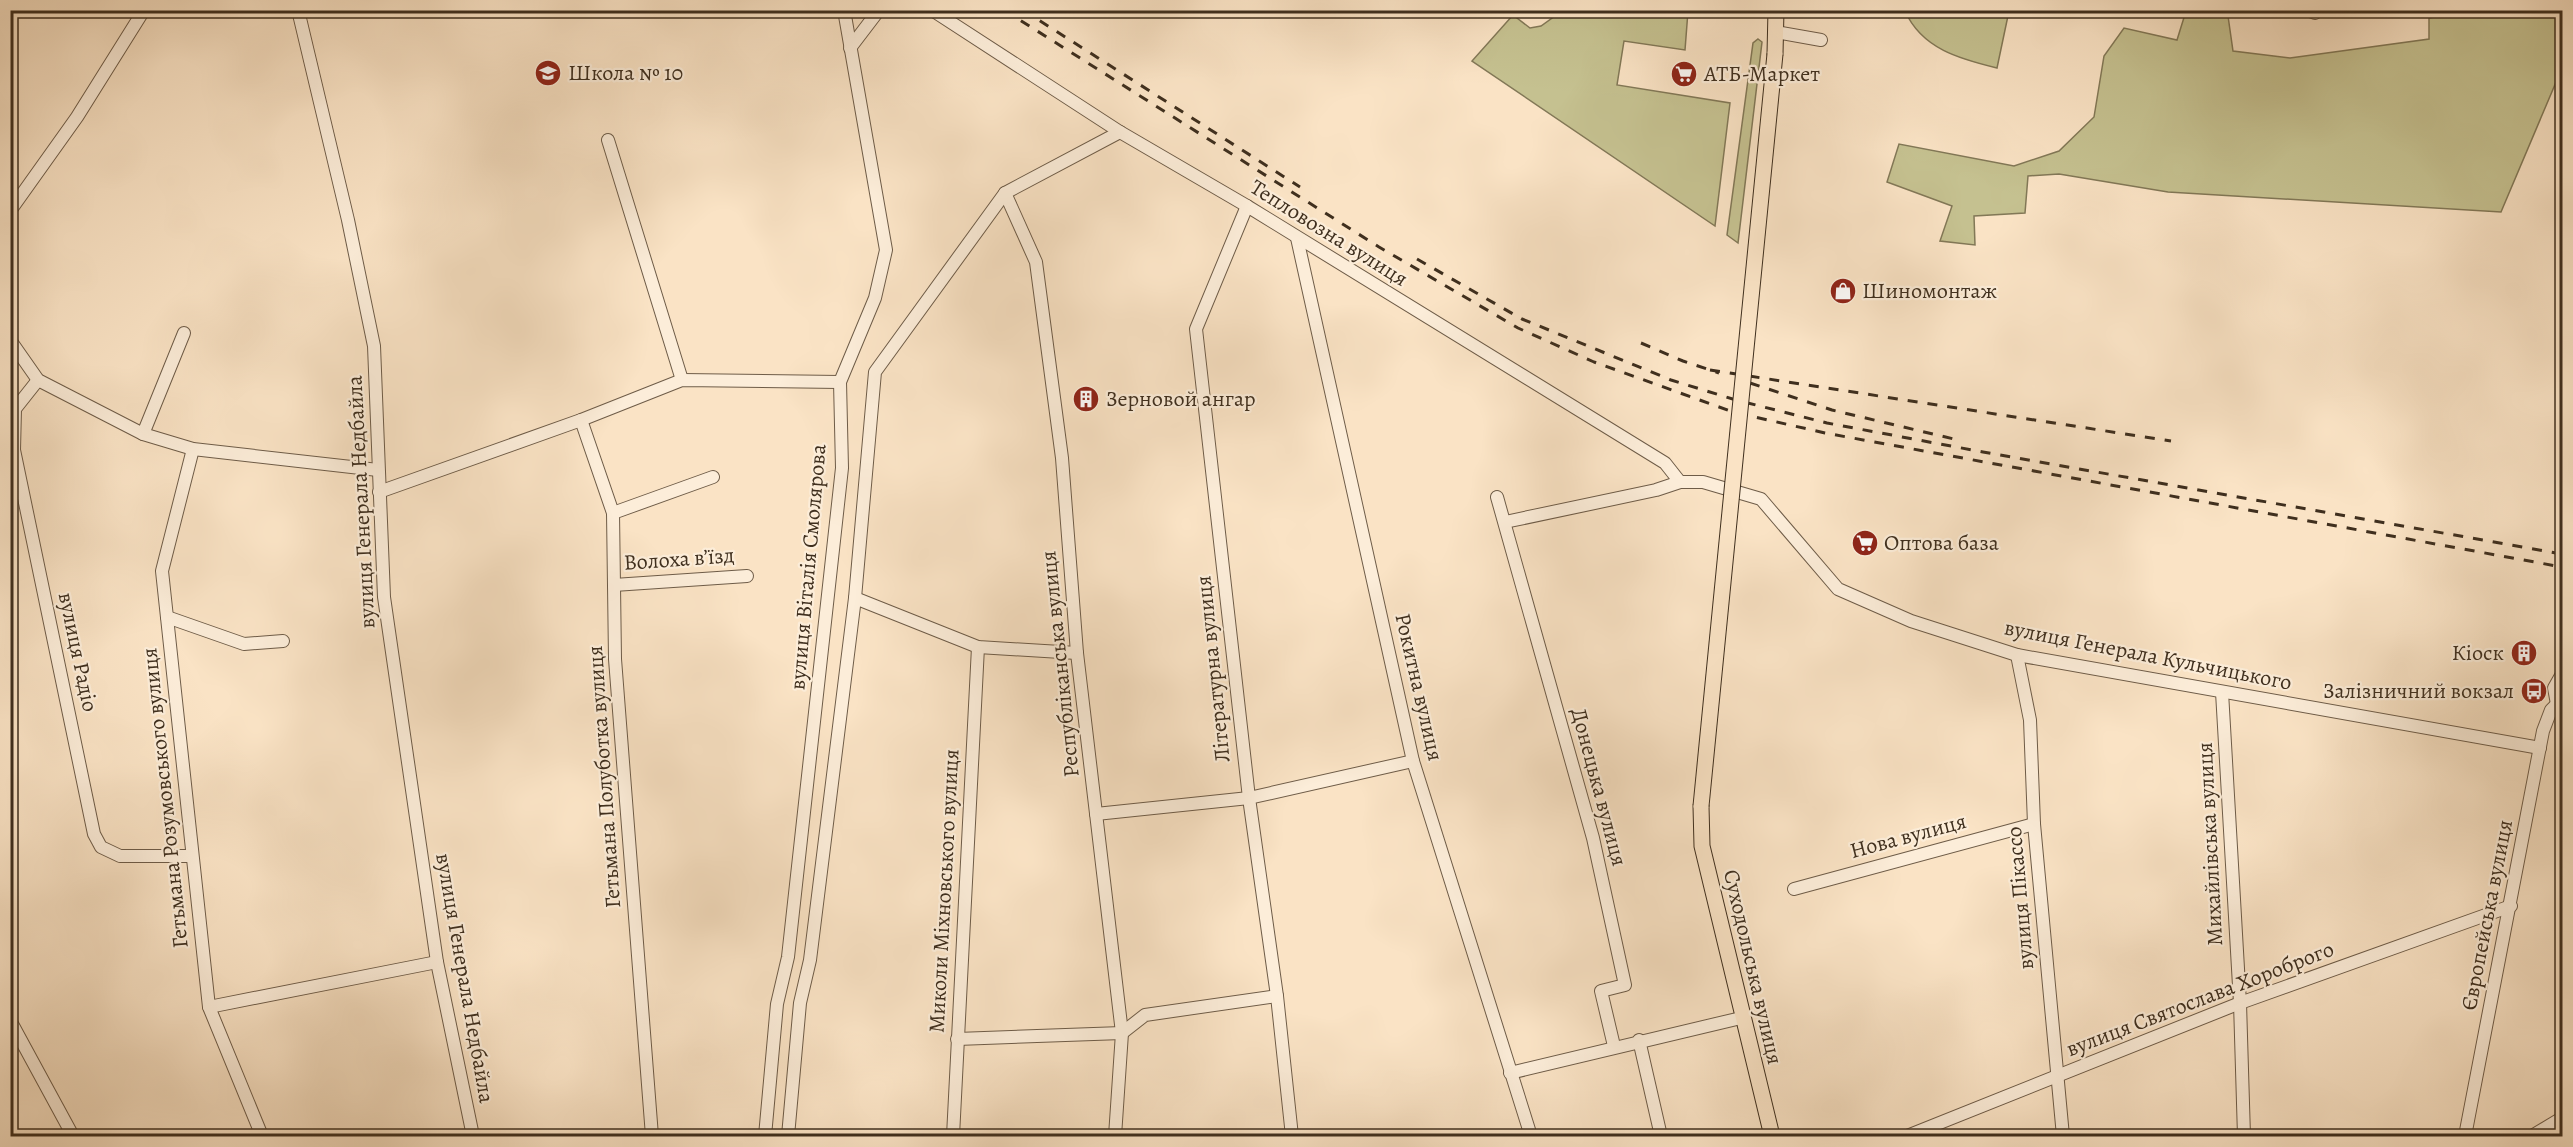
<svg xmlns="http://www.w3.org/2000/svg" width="2573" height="1147" viewBox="0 0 2573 1147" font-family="Alegreya,serif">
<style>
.green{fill:#c5c190;stroke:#827857;stroke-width:1.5}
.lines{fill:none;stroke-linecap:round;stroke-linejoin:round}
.minor-casing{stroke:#6e5c48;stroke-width:14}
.major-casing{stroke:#3f2f1e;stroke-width:17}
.minor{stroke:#fcedd9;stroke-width:12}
.major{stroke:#fae3c5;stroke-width:15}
.rail{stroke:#3f2f1e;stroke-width:3;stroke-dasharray:10 10;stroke-linecap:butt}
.major-bridge-casing{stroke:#3f2f1e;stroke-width:17;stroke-linecap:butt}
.major-bridge{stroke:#fae3c5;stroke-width:15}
.labels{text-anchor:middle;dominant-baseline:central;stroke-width:4.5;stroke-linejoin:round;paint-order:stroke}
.poi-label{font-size:22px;fill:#3f2f1e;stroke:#fcedd9;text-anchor:start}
.street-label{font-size:22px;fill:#3f2f1e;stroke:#fcedd9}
</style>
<rect width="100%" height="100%" fill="#fae3c5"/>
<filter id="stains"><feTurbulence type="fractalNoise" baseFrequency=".00333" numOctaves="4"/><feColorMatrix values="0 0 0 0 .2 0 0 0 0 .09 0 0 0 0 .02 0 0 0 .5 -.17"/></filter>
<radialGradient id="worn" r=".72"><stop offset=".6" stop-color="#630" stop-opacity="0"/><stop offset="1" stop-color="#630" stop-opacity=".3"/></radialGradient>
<g class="green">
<path d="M1562 11H1688L1685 50 1624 41 1617 85 1730 103 1715 226 1472 61 1513 15 1530 28 1541 26Z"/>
<path d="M1905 11H2009L1997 68C1960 59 1922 49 1905 11Z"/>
<path d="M2186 11H2210L2228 16 2233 51 2290 58 2429 39V18L2465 11H2562V68L2501 212 2168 192 2059 174 2028 176 2025 213 1974 216 1975 245 1940 241 1952 206 1887 182 1899 144 2014 166 2059 151 2094 117 2104 56 2124 28 2177 40Z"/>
<path d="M1758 39 1762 42 1738 243 1727 235 1753 43Z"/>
</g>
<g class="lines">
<defs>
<g id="minor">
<path d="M298 10 348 220 374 346 384 597 437 962 473 1136"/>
<path d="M932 10 1120 132 1247 206 1665 463 1680 482H1703L1761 499 1838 589 1911 621 2017 655 2540 748"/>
<path d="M2307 10 2315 13"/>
<path d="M1776 32 1821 40"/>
<path d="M850 48 879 10"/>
<path d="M608 140 682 380"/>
<path d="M1005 193 1036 262 1062 458 1077 653 1122 1033 1115 1136"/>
<path d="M1247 206 1196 329 1249 798 1277 996 1292 1136"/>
<path d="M10 211 77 117 144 10"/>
<path d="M1297 238 1413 761 1531 1136"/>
<path d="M10 340 38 380 143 434 193 449 378 470"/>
<path d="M38 380 15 409 14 450 94 834 101 847 120 856H192"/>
<path d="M581 420 613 513 615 659 652 1136"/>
<path d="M143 434 184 333"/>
<path d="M193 449 162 571 209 1007 262 1136"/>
<path d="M379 492 581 420 682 380 840 382"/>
<path d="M1497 497 1593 838 1625 985 1601 991 1614 1046"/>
<path d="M613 513 713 477"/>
<path d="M1505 522 1656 490 1680 482"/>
<path d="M614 585 747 576"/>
<path d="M855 598 978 647 1077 653"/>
<path d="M167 617 244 644 283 641"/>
<path d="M2017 655 2030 720 2034 824 2063 1136"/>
<path d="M2222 692 2240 1003 2244 1136"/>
<path d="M2562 709 2557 704 2554 688 2562 674"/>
<path d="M1096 814 1249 798 1413 761"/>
<path d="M1794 889 2034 824"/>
<path d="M209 1007 437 962"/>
<path d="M10 1020 73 1136"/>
<path d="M957 1039 1122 1033 1145 1015 1277 996"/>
<path d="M1639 1040 1661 1136"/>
<path d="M1510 1073 1741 1018"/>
<path d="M765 1136 777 1004 788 957 842 468 840 382 875 298 886 250 844 10"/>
<path d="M788 1136 800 1003 810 960 855 598 875 372 1005 193 1120 132"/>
<path d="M953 1136 978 647"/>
<path d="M1907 1136 2240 1003 2511 906"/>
<path d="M2465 1136 2543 731 2551 710 2557 704"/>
<path d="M2532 1136 2562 1118"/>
</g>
<g id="major">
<path d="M1775 54 1776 10"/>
<path d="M1701 806 1702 846 1772 1136"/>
</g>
</defs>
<use href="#minor" class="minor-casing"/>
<use href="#major" class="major-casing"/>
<use href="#minor" class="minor"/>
<use href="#major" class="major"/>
<g class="rail">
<path d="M1004 10 1379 247 1518 328 1594 362 1733 412 1825 433 2562 567"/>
<path d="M1023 10 1300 187"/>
<path d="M1417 259 1522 319 1671 380 1736 400 1827 423 1983 452 2562 554"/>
<path d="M1641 343 1683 361 1719 373"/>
<path d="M1710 370 2171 441"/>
<path d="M1750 383 1832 410 1958 440"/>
</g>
<defs>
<path id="major-bridge" d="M1701 806 1775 54"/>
</defs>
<use href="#major-bridge" class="major-bridge-casing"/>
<use href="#major-bridge" class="major-bridge"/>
</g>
<defs>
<symbol id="school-disc" viewBox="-11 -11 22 22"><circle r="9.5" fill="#8f2418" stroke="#fcedd9"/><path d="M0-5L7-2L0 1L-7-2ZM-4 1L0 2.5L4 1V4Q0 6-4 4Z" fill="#fff"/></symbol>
<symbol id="supermarket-disc" viewBox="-11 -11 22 22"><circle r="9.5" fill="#8f2418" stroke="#fcedd9"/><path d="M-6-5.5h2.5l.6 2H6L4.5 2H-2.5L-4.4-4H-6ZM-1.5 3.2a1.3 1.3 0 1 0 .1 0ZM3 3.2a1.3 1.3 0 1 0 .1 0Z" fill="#fff"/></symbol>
<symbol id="shop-disc" viewBox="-11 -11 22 22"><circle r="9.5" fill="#8f2418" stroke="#fcedd9"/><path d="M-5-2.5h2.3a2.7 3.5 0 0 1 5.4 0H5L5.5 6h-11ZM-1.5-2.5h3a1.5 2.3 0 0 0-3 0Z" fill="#fff"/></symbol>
<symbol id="building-disc" viewBox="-11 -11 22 22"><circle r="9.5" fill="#8f2418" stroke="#fcedd9"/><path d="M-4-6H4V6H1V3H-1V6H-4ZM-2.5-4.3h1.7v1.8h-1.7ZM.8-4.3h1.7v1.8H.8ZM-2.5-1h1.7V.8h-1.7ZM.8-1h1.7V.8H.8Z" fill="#fff"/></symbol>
<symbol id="bus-disc" viewBox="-11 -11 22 22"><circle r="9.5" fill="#8f2418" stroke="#fcedd9"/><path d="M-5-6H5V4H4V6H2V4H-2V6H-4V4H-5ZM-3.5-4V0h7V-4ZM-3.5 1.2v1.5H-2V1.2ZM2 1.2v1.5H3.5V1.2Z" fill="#fff"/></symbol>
</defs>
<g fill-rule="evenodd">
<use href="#school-disc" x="533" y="58" width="30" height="30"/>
<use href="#supermarket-disc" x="1669" y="59" width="30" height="30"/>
<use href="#shop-disc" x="1828" y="276" width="30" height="30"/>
<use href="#building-disc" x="1071" y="384" width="30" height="30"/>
<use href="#supermarket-disc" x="1850" y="528" width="30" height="30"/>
<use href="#building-disc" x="2509" y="638" width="30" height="30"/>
<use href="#bus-disc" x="2519" y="676" width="30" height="30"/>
</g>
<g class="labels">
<g class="poi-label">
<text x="568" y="73">Школа № 10</text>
<text x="1704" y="74">АТБ-Маркет</text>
<text x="1862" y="291">Шиномонтаж</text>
<text x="1106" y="399">Зерновой ангар</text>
<text x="1884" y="543">Оптова база</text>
<text x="2504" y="653" text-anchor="end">Кіоск</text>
<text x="2514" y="691" text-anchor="end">Залізничний вокзал</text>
</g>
<g class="street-label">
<text transform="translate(1329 233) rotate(32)">Тепловозна вулиця</text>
<text transform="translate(361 502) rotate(-93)">вулиця Генерала Недбайла</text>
<text transform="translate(679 559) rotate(-4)">Волоха в’їзд</text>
<text transform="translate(808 567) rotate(-85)">вулиця Віталія Смолярова</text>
<text transform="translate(78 652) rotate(78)">вулиця Радіо</text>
<text transform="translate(2148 655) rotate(11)">вулиця Генерала Кульчицького</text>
<text transform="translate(1060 664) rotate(-96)">Республіканська вулиця</text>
<text transform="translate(1213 669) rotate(-96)">Літературна вулиця</text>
<text transform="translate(1419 687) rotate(77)">Рокитна вулиця</text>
<text transform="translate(604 777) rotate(-94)">Гетьмана Полуботка вулиця</text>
<text transform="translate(1599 787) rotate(75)">Донецька вулиця</text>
<text transform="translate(165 798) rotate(-96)">Гетьмана Розумовського вулиця</text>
<text transform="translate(1908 836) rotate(-15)">Нова вулиця</text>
<text transform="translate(2210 844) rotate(-93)">Михайлівська вулиця</text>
<text transform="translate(944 891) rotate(-87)">Миколи Міхновського вулиця</text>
<text transform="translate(2020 898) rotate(-95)">вулиця Пікассо</text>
<text transform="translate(2487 915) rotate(-79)">Європейська вулиця</text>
<text transform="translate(1753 967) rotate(77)">Суходольська вулиця</text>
<text transform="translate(465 978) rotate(80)">вулиця Генерала Недбайла</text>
<text transform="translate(2200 999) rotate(-21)">вулиця Святослава Хороброго</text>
</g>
</g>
<rect width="2573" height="1147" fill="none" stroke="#fae3c5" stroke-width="36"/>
<rect x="12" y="12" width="2549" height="1123" fill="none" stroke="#3f2f1e" stroke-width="3"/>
<rect x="18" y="18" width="2537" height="1111" fill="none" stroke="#3f2f1e" stroke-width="1.5"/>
<rect width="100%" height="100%" filter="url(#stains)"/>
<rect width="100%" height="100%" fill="url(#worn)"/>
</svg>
